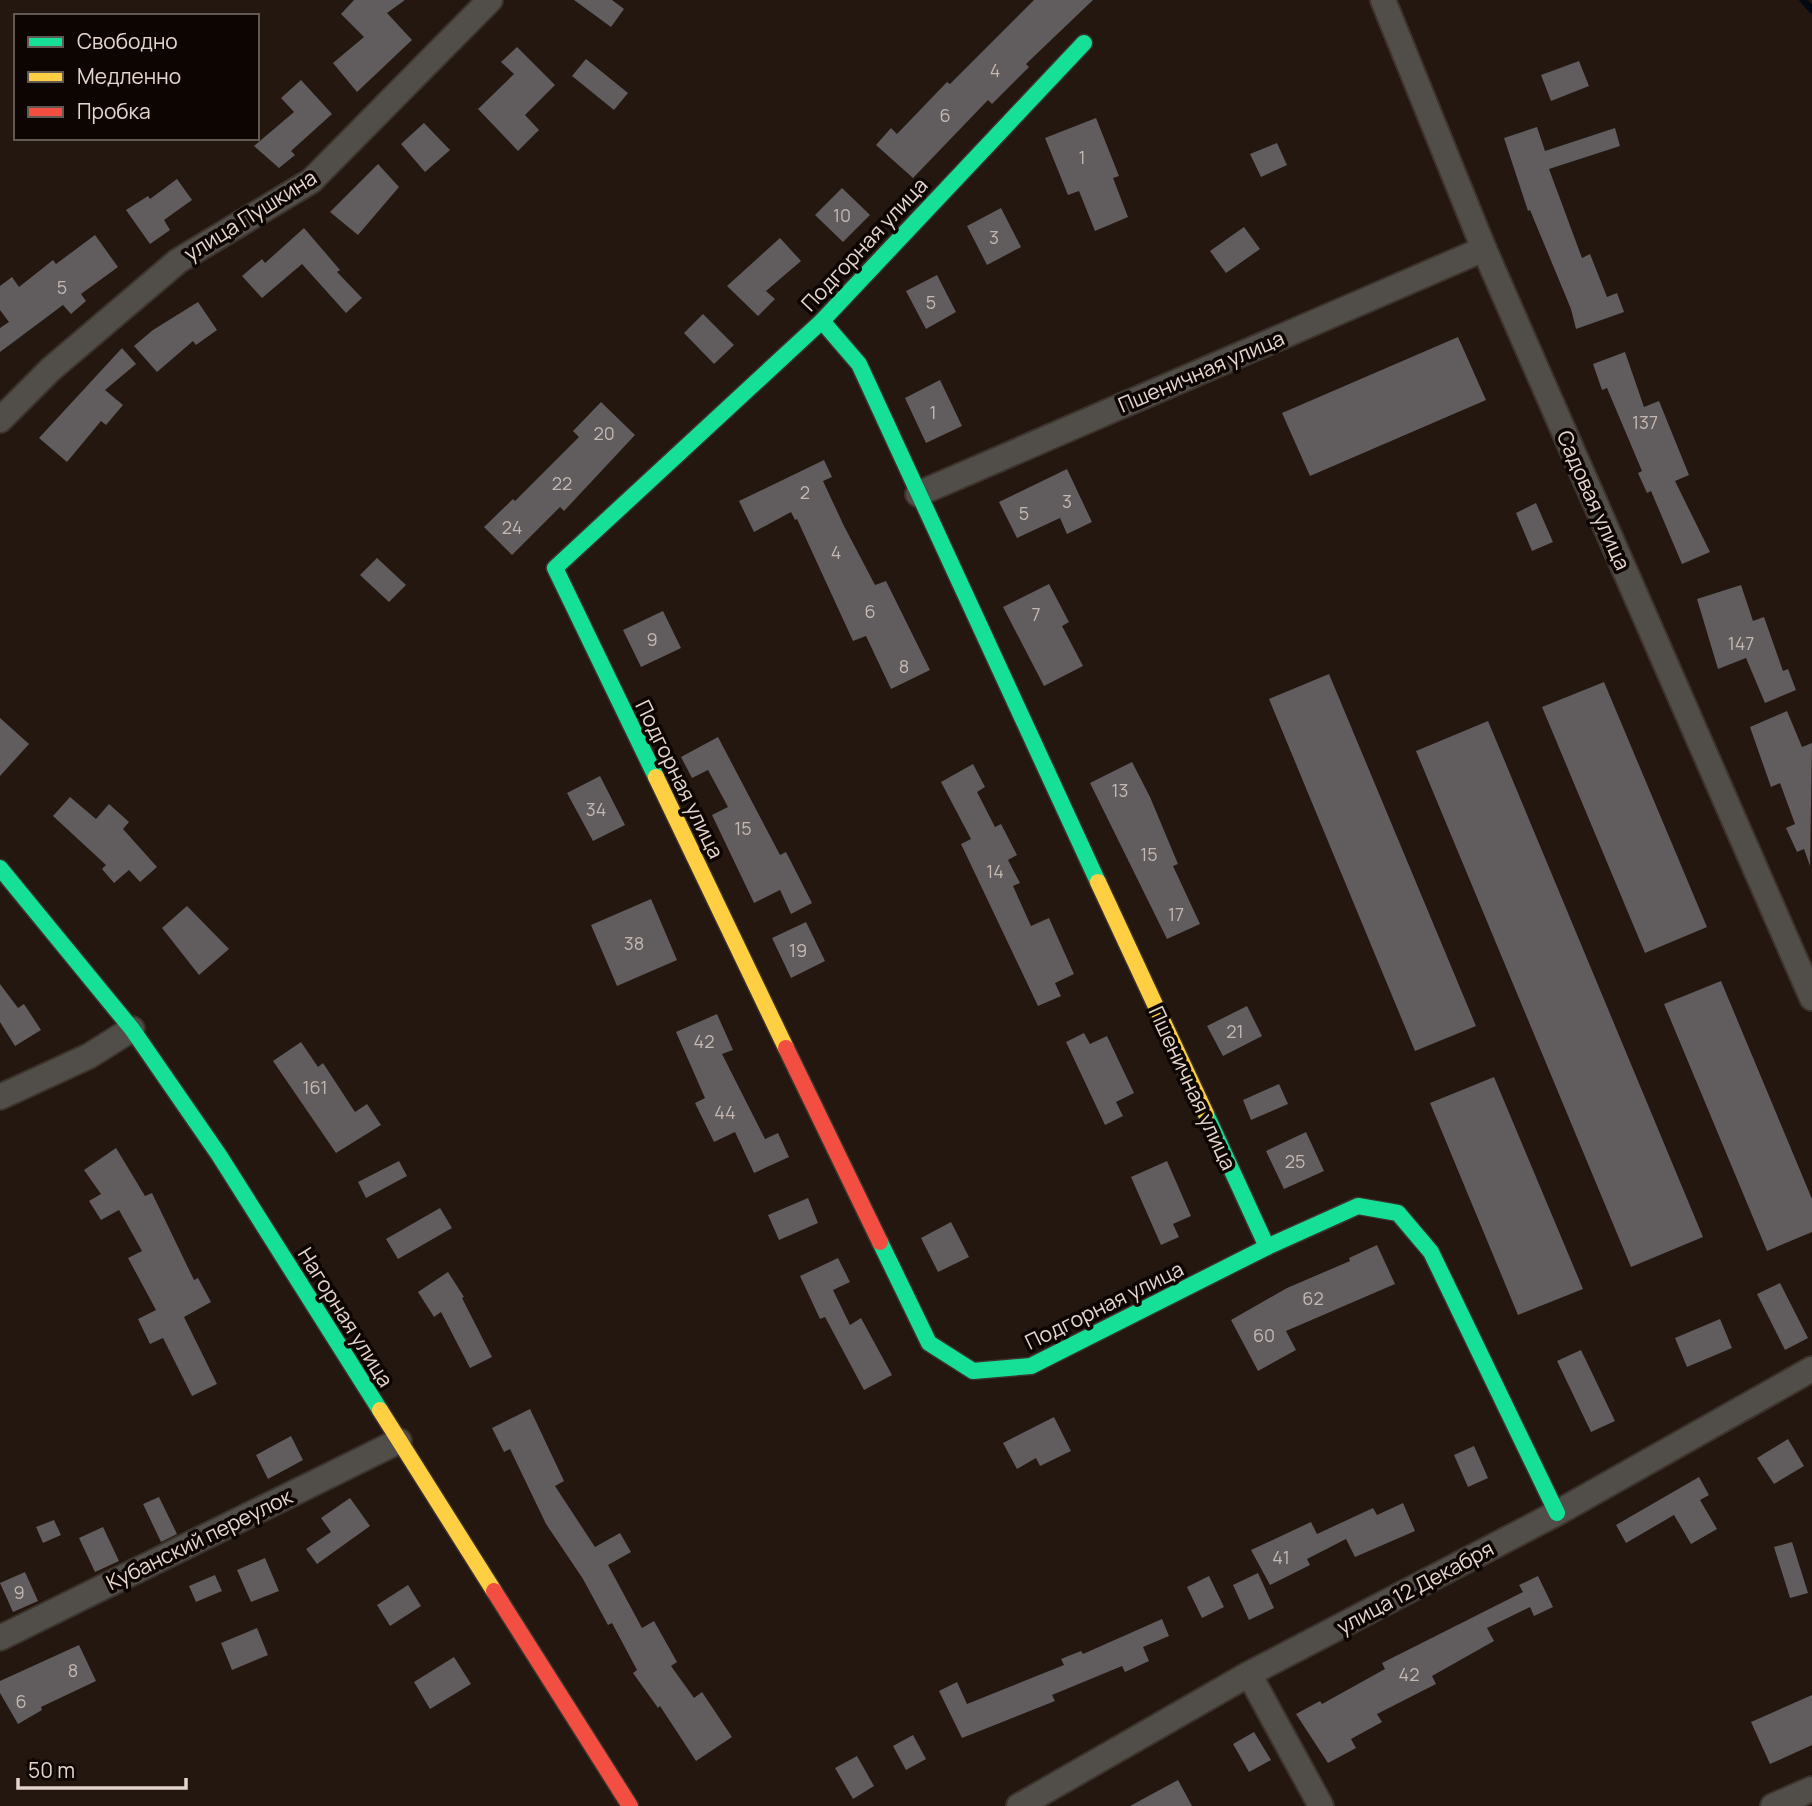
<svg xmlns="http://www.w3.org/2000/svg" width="1812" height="1806" viewBox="0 0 1812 1806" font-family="Manrope,sans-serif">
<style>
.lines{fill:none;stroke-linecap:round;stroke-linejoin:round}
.stream{stroke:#030815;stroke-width:7}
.building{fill:#615c5e}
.street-casing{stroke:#3c332c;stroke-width:28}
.fast-casing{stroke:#3c332c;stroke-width:19}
.slow-casing{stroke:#3c332c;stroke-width:19}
.jam-casing{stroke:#3c332c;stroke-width:19}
.street{stroke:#514d49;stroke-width:24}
.fast{stroke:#16e098;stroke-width:16}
.slow{stroke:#ffcf43;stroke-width:16}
.jam{stroke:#f24e42;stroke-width:16}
.labels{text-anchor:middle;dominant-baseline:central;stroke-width:7;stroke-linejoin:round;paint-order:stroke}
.number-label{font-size:18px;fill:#c4b8b1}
.street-label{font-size:21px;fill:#e5d6cd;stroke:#0d0502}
</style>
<rect width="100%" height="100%" fill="#231710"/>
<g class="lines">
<path class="stream" d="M1803 0 1812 10"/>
</g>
<g class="building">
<path d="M354 0H405L387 13 412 40 357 92 333 63 364 37 341 14Z"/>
<path d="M574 0H612L624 9 611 27Z"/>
<path d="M1034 0H1093L1026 64 1029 67 992 104 988 100 913 178 876 145 891 128 897 134 947 82 950 84Z"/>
<path d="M517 47 555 85 525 115 539 130 518 151 478 109 514 74 501 62Z"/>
<path d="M586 59 628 93 614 110 572 76Z"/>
<path d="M1579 61 1589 86 1551 101 1541 75Z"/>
<path d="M301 80 332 114 291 151 295 155 279 168 254 146 294 112 281 98Z"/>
<path d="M1096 118 1119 176 1113 178 1128 217 1095 231 1079 191 1068 195 1045 138Z"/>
<path d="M424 123 450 150 425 172 401 144Z"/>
<path d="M1537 127 1545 151 1615 128 1620 146 1549 169 1582 258 1590 254 1607 297 1617 293 1624 312 1576 329 1571 309 1547 251 1530 210 1528 211 1504 138Z"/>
<path d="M1277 143 1287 165 1261 177 1250 154Z"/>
<path d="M378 164 399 187 358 235 330 212Z"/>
<path d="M177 179 192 200 164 220 170 230 150 244 126 210 148 196 150 199Z"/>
<path d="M842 188 870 215 843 242 815 215Z"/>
<path d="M1001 208 1021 247 987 265 967 226Z"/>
<path d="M1244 227 1260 249 1226 273 1210 251Z"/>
<path d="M304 228 340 270 337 272 362 298 346 313 302 264 262 298 242 276 262 259 265 263Z"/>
<path d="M95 235 118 267 81 294 86 301 71 314 63 305 0 352V328L9 322 0 310V286L12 277 19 287 53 260 56 264Z"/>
<path d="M780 238 801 261 766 291 775 299 758 316 727 286Z"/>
<path d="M937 275 956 312 926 329 906 291Z"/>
<path d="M198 302 217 330 196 345 193 341 157 372 134 346 153 330Z"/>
<path d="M703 314 734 345 714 364 684 333Z"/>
<path d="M1458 337 1486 400 1310 476 1282 413Z"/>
<path d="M122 348 136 364 105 390 123 405 106 425 101 421 67 462 39 438Z"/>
<path d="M1625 352 1644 407 1659 401 1689 475 1675 481 1710 552 1682 564 1651 491 1647 493 1638 473 1642 471 1607 388 1602 390 1593 364Z"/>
<path d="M940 380 962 426 926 443 905 398Z"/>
<path d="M601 402 635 435 564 511 560 507 512 555 484 527 513 499 515 501 579 437 573 431Z"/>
<path d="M824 460 832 477 823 481 844 526 875 585 886 581 930 670 891 689 866 636 853 641 797 519 795 520 791 512 754 532 739 501Z"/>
<path d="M1067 469 1092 522 1067 534 1060 518 1017 538 999 502Z"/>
<path d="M1536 503 1553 542 1532 551 1516 513Z"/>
<path d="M377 558 406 585 389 602 360 575Z"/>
<path d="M1049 584 1069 622 1062 626 1083 666 1044 686 1003 607Z"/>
<path d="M1741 585 1753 621 1764 617 1783 671 1788 669 1796 690 1765 703 1746 658 1718 669 1697 599Z"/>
<path d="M663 611 681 648 641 667 623 630Z"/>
<path d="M1329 674 1476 1026 1415 1051 1269 699Z"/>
<path d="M1604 682 1707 927 1645 953 1542 707Z"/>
<path d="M1787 711 1802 747 1812 743 1810 866 1804 849 1797 852 1786 828 1795 824 1780 783 1771 787 1750 727Z"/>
<path d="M0 718 29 744 0 776Z"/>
<path d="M1488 721 1703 1237 1631 1267 1416 751Z"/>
<path d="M718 737 780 855 786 852 812 903 791 914 780 890 754 903 712 815 728 807 708 770 692 778 681 757Z"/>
<path d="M1132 762 1150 797 1178 864 1173 866 1200 924 1167 939 1090 783Z"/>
<path d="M973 764 985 787 977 792 995 827 1001 824 1017 855 1008 860 1020 883 1013 886 1031 926 1049 918 1074 974 1055 983 1061 996 1038 1006 961 844 971 839 941 782Z"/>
<path d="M600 776 625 825 593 841 567 793Z"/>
<path d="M70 797 96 819 109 804 129 822 123 829 157 867 140 882 129 870 114 883 102 869 106 865 53 816Z"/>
<path d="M651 899 677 960 617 986 591 925Z"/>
<path d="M187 906 229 949 199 975 162 928Z"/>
<path d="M806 922 825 961 791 978 772 938Z"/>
<path d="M1721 981 1812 1199V1232L1767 1251 1664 1004Z"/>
<path d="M0 984 18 1008 24 1004 41 1030 15 1046 0 1022Z"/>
<path d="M1247 1006 1262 1036 1223 1056 1207 1026Z"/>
<path d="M717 1014 733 1050 722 1054 765 1139 778 1133 789 1157 754 1173 735 1132 714 1142 695 1103 705 1098 676 1032Z"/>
<path d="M1084 1033 1090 1044 1107 1036 1134 1093 1116 1102 1123 1116 1105 1125 1066 1042Z"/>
<path d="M301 1042 318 1067 323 1063 355 1112 367 1104 381 1125 336 1153 273 1061Z"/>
<path d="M1494 1077 1583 1289 1518 1315 1430 1103Z"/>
<path d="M1279 1084 1288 1104 1251 1120 1243 1100Z"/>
<path d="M1306 1132 1324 1171 1284 1189 1266 1151Z"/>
<path d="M116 1148 145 1196 152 1193 194 1280 198 1278 211 1302 184 1317 217 1384 192 1396 163 1338 150 1344 138 1319 156 1310 128 1258 142 1251 119 1210 101 1220 89 1201 101 1194 84 1170Z"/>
<path d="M399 1161 407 1176 366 1198 358 1182Z"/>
<path d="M1167 1161 1191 1216 1173 1224 1179 1237 1161 1245 1131 1177Z"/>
<path d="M808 1198 818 1223 779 1240 768 1215Z"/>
<path d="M440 1208 452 1228 398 1259 386 1239Z"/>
<path d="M951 1222 969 1257 938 1272 921 1238Z"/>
<path d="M1377 1245 1395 1284 1286 1331 1296 1350 1258 1371 1231 1320 1287 1288 1350 1261 1349 1258Z"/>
<path d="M838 1258 850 1282 833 1290 850 1325 861 1318 892 1375 864 1390 825 1317 820 1319 800 1276Z"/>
<path d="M448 1272 464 1297 462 1298 492 1357 470 1368 441 1312 434 1317 418 1292Z"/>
<path d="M1780 1283 1808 1338 1785 1350 1757 1294Z"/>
<path d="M1720 1319 1732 1348 1687 1367 1675 1338Z"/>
<path d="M1581 1350 1615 1421 1591 1432 1557 1361Z"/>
<path d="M530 1409 564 1481 555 1486 595 1547 620 1533 631 1552 608 1565 642 1628 654 1621 677 1662 671 1666 694 1698 702 1692 732 1737 696 1761 660 1706 658 1708 633 1673 637 1670 612 1623 608 1625 583 1579 546 1524 510 1449 504 1452 492 1428Z"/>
<path d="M1054 1417 1071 1451 1040 1466 1036 1458 1017 1469 1003 1443Z"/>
<path d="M291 1436 303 1460 268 1479 256 1455Z"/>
<path d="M1788 1439 1804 1466 1774 1484 1757 1458Z"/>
<path d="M1474 1446 1488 1478 1468 1487 1454 1455Z"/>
<path d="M1699 1477 1709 1495 1700 1500 1717 1529 1691 1544 1674 1515 1626 1543 1616 1525Z"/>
<path d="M159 1497 177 1534 161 1542 143 1504Z"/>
<path d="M350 1498 370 1526 317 1564 306 1549 331 1532 321 1518Z"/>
<path d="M1403 1503 1415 1531 1355 1557 1346 1539 1307 1559 1310 1565 1270 1585 1251 1550 1311 1522 1317 1534 1373 1508 1377 1515Z"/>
<path d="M54 1520 61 1535 43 1543 36 1527Z"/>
<path d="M103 1527 119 1561 95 1572 79 1538Z"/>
<path d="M1792 1542 1808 1593 1790 1598 1774 1547Z"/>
<path d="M265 1558 279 1591 251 1602 237 1570Z"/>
<path d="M25 1572 38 1601 13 1612 0 1583Z"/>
<path d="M1258 1573 1274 1608 1249 1620 1233 1585Z"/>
<path d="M215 1575 222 1591 196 1602 189 1586Z"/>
<path d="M1209 1576 1224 1607 1202 1618 1187 1587Z"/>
<path d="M1538 1576 1553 1607 1534 1616 1530 1607 1487 1628 1494 1641 1432 1676 1436 1684 1377 1714 1382 1722 1351 1739 1356 1748 1328 1763 1296 1714 1320 1701 1322 1704 1385 1669 1382 1663 1523 1592 1519 1585Z"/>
<path d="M408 1585 421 1606 390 1626 377 1605Z"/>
<path d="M1162 1619 1169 1636 1143 1647 1149 1661 1125 1672 1122 1666 1052 1695 1055 1701 962 1738 939 1691 957 1682 967 1704 1064 1665 1061 1659 1081 1651 1083 1654Z"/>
<path d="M257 1628 268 1655 232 1670 221 1643Z"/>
<path d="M79 1645 96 1681 41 1707 42 1710 18 1724 0 1693V1681Z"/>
<path d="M454 1657 471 1684 430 1709 414 1682Z"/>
<path d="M1812 1695V1745L1770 1764 1751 1722Z"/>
<path d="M1254 1732 1271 1760 1249 1772 1233 1744Z"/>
<path d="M913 1735 926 1759 906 1770 893 1746Z"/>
<path d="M857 1756 874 1786 853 1799 835 1768Z"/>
<path d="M1178 1780 1192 1806H1130Z"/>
</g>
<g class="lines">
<defs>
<g id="street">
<path d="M1383 0 1484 249 1812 998"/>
<path d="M0 420 51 369 178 261 311 181 490 0"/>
<path d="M918 494 1484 249"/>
<path d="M0 1097 89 1056 132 1029"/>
<path d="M0 1638 399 1441"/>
<path d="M1249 1674 1321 1806"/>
<path d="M1019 1806 1249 1674 1557 1513 1812 1369"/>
<path d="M1773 1806 1812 1789"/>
</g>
<g id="fast">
<path d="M822 321 859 364 1098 882"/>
<path d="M656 777 555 568 822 321 1084 43"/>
<path d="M0 868 132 1029 219 1155 380 1410"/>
<path d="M1206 1114 1267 1247 1358 1206 1398 1213 1431 1252 1557 1513"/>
<path d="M880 1242 929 1343 973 1371 1031 1366 1267 1247"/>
</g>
<g id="slow">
<path d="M656 777 786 1048"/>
<path d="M1098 882 1206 1114"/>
<path d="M380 1410 494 1591"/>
</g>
<g id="jam">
<path d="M786 1048 880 1242"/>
<path d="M494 1591 630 1806"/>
</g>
</defs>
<use href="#street" class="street-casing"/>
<use href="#fast" class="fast-casing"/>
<use href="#slow" class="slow-casing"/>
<use href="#jam" class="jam-casing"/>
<use href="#street" class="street"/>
<use href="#fast" class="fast"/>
<use href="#slow" class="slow"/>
<use href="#jam" class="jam"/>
</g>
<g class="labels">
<g class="number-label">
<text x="995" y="70">4</text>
<text x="945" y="115">6</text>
<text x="1082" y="157">1</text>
<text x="842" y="215">10</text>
<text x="994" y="237">3</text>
<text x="62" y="287">5</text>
<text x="931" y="302">5</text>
<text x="933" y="412">1</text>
<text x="1645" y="422">137</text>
<text x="604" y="433">20</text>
<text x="562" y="483">22</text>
<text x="805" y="492">2</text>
<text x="1067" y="501">3</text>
<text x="1024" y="513">5</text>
<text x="512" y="527">24</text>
<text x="836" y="552">4</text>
<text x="870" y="611">6</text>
<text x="1036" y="614">7</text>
<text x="652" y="639">9</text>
<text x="1741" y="643">147</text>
<text x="904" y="666">8</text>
<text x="1120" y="790">13</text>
<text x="596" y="809">34</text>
<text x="743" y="828">15</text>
<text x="1149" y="854">15</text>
<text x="995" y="871">14</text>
<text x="1176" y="914">17</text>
<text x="634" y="943">38</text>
<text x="798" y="950">19</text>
<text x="1235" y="1031">21</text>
<text x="704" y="1041">42</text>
<text x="315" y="1087">161</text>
<text x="725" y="1112">44</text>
<text x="1295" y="1161">25</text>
<text x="1313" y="1298">62</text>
<text x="1264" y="1335">60</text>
<text x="1281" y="1557">41</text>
<text x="19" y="1592">9</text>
<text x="73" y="1670">8</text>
<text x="1409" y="1674">42</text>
<text x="21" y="1701">6</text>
</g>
<g class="street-label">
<text transform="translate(250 215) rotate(-32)">улица Пушкина</text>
<text transform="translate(864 244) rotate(-47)">Подгорная улица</text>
<text transform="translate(1201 371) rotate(-23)">Пшеничная улица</text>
<text transform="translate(1594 500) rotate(66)">Садовая улица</text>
<text transform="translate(680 779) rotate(64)">Подгорная улица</text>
<text transform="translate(1193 1088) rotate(65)">Пшеничная улица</text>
<text transform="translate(1104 1305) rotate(-26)">Подгорная улица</text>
<text transform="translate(346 1317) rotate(58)">Нагорная улица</text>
<text transform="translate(199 1539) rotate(-26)">Кубанский переулок</text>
<text transform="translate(1415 1587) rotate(-28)">улица 12 Декабря</text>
</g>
</g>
<rect x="14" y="14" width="245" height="126" fill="#0d0502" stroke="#635953" stroke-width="2"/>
<rect x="28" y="37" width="35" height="10" fill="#16e098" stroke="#635953" stroke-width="2"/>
<text x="77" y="49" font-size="21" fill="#e5d6cd">Свободно</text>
<rect x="28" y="72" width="35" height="10" fill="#ffcf43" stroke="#635953" stroke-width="2"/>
<text x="77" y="84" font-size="21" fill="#e5d6cd">Медленно</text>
<rect x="28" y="107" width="35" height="10" fill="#f24e42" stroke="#635953" stroke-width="2"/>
<text x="77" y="119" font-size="21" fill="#e5d6cd">Пробка</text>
<path d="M18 1778v10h168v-10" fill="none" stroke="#e5d6cd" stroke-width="3.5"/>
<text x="28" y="1778" font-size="21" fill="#e5d6cd" stroke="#0d0502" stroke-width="5" paint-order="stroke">50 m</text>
</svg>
